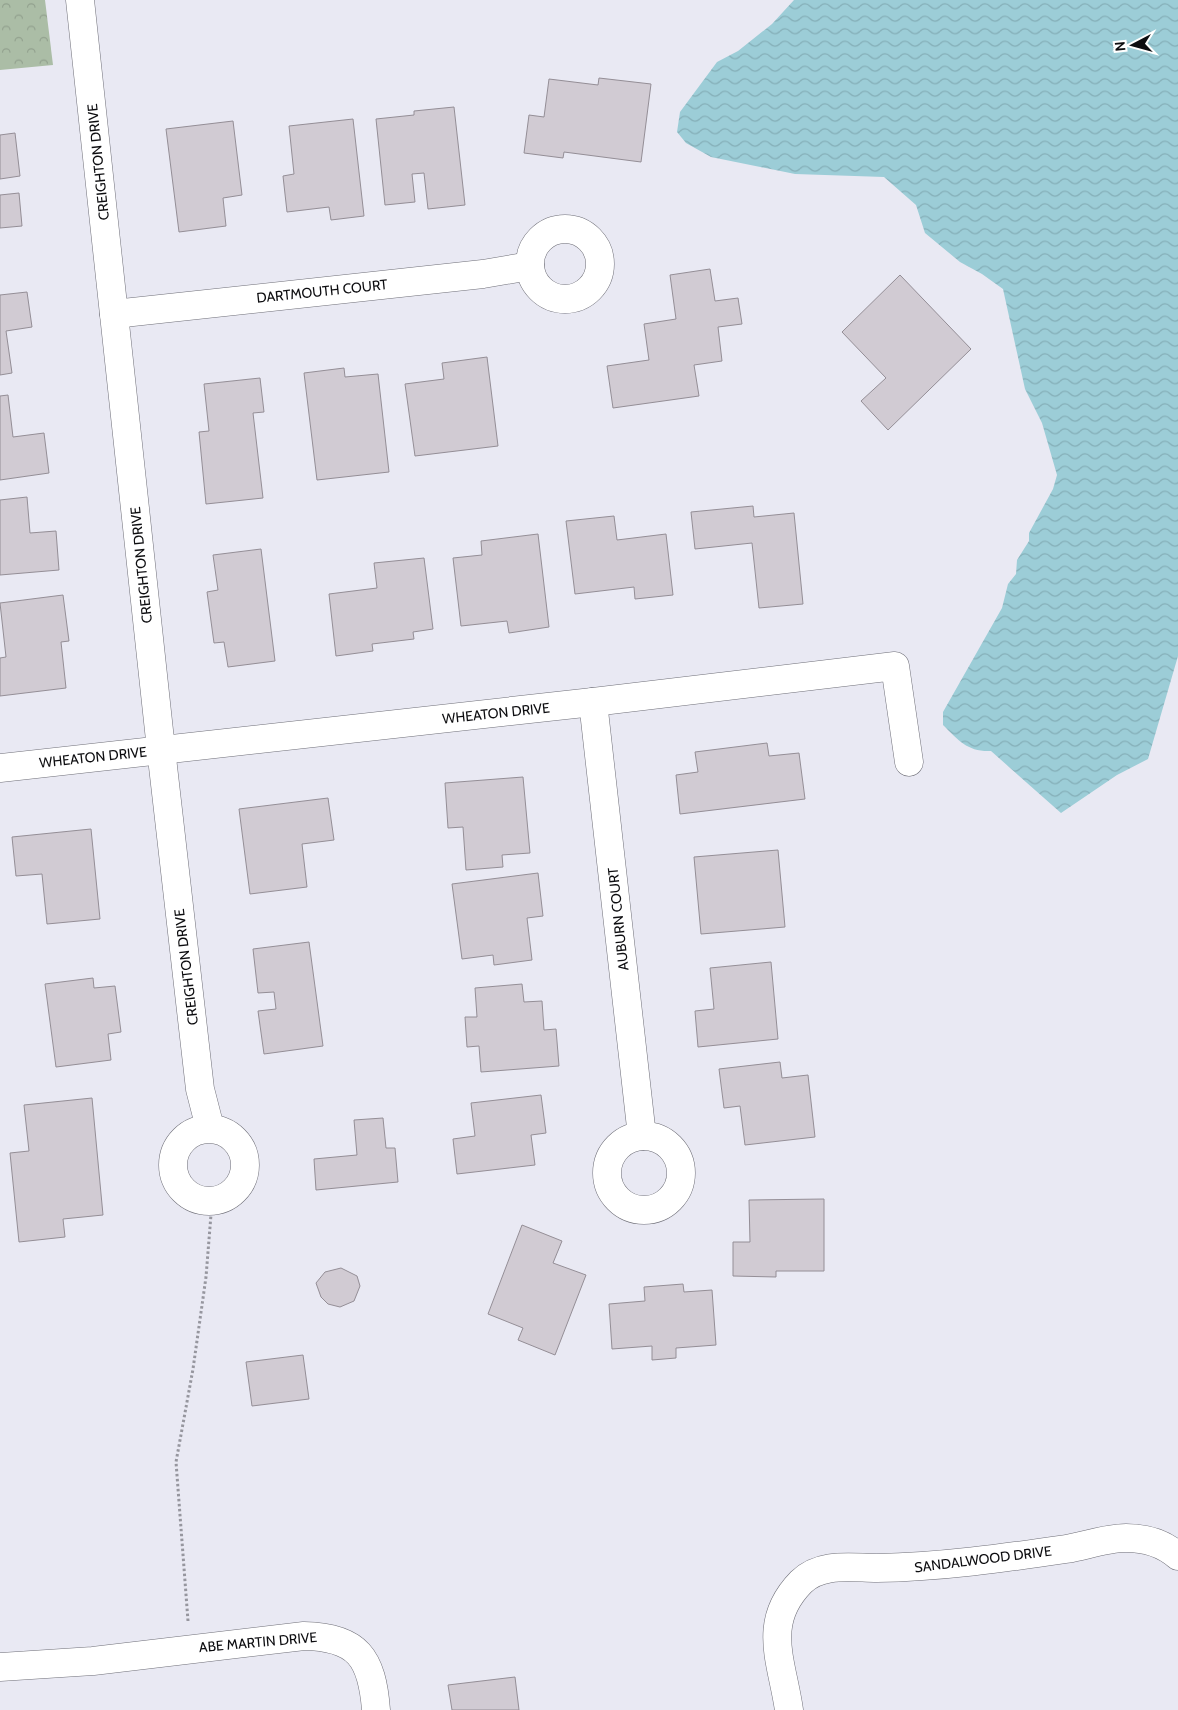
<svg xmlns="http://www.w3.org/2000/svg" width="1178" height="1710" viewBox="0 0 1178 1710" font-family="Cabin,sans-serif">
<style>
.forest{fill:url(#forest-crowns)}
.water{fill:url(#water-waves)}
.building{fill:#d1cbd3;stroke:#948e96}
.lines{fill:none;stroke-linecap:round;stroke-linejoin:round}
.street-casing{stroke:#6f6f78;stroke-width:29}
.path{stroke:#96969e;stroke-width:3;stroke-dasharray:2.5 2.5;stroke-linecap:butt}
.street{stroke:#fff;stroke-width:28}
.labels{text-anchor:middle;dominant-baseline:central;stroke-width:5;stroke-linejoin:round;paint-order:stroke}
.street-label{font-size:14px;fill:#0d0d10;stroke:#fff}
</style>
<defs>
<pattern id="forest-crowns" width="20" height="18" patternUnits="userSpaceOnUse" patternTransform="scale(1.25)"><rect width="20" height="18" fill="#abbda6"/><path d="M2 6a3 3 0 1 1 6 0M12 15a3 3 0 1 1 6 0" fill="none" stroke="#92a18e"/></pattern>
<pattern id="water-waves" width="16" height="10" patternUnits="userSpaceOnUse" patternTransform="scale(1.25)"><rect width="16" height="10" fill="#9ccdd7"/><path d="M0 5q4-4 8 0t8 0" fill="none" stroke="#85afb8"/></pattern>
</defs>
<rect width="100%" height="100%" fill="#e9e9f3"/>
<path class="forest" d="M0 0H45L53 65 0 70Z"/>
<path class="water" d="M794 0H1178V656L1148 759 1117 775 1061 813 991 751C968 752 959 741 943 725V712L1002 608 1008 584 1016 574 1017 560 1029 541V533L1053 489 1057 475 1042 423 1025 389 1003 289 982 274 960 262 925 233 916 205 884 177 795 174 711 157 686 143 677 132 680 112 717 62 738 51 772 24Z"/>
<g class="building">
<path d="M599 78 651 84 641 162 564 152 563 158 524 153 529 115 544 117 549 79 598 85Z"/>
<path d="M454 107 465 205 428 209 424 173 412 174 415 202 385 205 376 119 414 115V111Z"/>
<path d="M353 119 364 216 331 220 329 207 287 212 283 176 294 174 289 126Z"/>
<path d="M233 121 242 195 223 198 226 226 179 232 166 129Z"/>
<path d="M15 133 20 176 0 179V135Z"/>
<path d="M19 193 22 226 0 228V195Z"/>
<path d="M710 269 715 301 738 298 742 324 718 327 722 361 694 365 699 396 613 408 607 366 649 360 644 324 676 319 670 275Z"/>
<path d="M900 275 971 349 888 430 861 401 886 378 842 332Z"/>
<path d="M27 292 32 327 6 331 12 373 0 375V295Z"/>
<path d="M487 357 498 446 415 456 405 384 444 379 442 363Z"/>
<path d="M344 368 345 377 378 374 389 472 317 480 304 373Z"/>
<path d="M260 378 264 412 253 413 263 498 206 504 199 432 209 431 204 384Z"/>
<path d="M8 395 13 437 44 433 49 473 0 480V396Z"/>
<path d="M27 497 30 533 56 531 59 570 0 575V500Z"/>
<path d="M753 506 754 517 794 513 803 604 759 608 752 543 695 549 691 512Z"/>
<path d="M614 516 617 540 666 534 673 595 635 599 634 587 575 594 566 521Z"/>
<path d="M538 534 549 627 509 633 507 621 461 626 453 558 482 555 481 541Z"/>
<path d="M261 549 275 661 228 667 224 642 214 643 207 592 218 590 213 555Z"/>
<path d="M424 558 433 629 413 632 414 639 372 644 373 651 336 656 329 594 377 588 374 563Z"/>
<path d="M63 595 69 641 61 642 66 688 0 696V658L6 657 0 603Z"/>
<path d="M767 743 769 756 799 753 805 799 680 814 676 775 698 772 695 752Z"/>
<path d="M523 777 530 853 502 855 503 867 466 870 463 827 448 828 445 783Z"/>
<path d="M328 798 334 840 302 844 307 887 250 894 239 809Z"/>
<path d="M91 829 100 919 47 924 42 874 16 876 12 837Z"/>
<path d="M778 850 785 927 701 934 694 857Z"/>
<path d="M538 873 543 916 527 918 532 960 494 965 493 955 462 959 452 884Z"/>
<path d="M309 942 323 1046 264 1054 258 1011 276 1009 274 992 258 993 253 949Z"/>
<path d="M771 962 778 1039 698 1047 695 1011 714 1009 710 968Z"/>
<path d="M93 978 94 988 115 986 121 1032 108 1034 111 1060 56 1067 45 984Z"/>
<path d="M522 984 524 1002 542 1001 544 1030 556 1029 559 1066 481 1072 479 1046 467 1047 465 1017H477L475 988Z"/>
<path d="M780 1062 782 1078 808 1075 815 1137 745 1145 740 1106 724 1108 719 1069Z"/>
<path d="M541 1095 546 1133 531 1135 535 1165 457 1174 453 1139 475 1136 471 1103Z"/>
<path d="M92 1098 103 1215 63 1219 65 1237 19 1242 10 1153 29 1151 24 1105Z"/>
<path d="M383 1118 386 1148H395L398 1182 316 1190 314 1159 357 1155 354 1120Z"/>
<path d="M824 1199V1271H776V1277L733 1276V1242H750L749 1200Z"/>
<path d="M522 1225 562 1241 553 1263 586 1275 555 1355 518 1340 523 1328 488 1314Z"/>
<path d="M341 1268 357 1276 360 1286 354 1301 340 1307 328 1304 321 1297 316 1283 325 1272Z"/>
<path d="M683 1284 684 1292 712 1290 716 1345 676 1348V1358L652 1360V1346L612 1349 609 1304 645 1301 644 1287Z"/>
<path d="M303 1355 309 1399 252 1406 246 1362Z"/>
<path d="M515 1677 519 1710H452L448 1685Z"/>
</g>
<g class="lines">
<defs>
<g id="street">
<path d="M80 0 161 749 200 1089 210 1128"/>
<circle cx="565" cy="264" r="35"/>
<path d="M114 314 483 274 530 266"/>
<path d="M593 702 642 1136"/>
<path d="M0 768 593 702 895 666 909 762"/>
<circle cx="209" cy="1165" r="36"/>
<circle cx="644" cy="1173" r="37"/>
<path d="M0 1667 93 1661 304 1636C358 1637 372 1658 376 1710"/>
<path d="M789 1710C782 1661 761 1623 801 1582 821 1562 852 1568 877 1568 940 1567 1004 1558 1066 1549 1085 1546 1106 1538 1126 1538 1146 1538 1163 1543 1178 1556"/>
</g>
</defs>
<use href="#street" class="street-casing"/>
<path class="path" d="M188 1621 176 1462 193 1369 206 1277 212 1202"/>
<use href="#street" class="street"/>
</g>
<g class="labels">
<g class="street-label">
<text transform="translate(98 162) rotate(-96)">CREIGHTON DRIVE</text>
<text transform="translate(322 291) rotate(-6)">DARTMOUTH COURT</text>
<text transform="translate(141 565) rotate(-96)">CREIGHTON DRIVE</text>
<text transform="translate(496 713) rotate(-6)">WHEATON DRIVE</text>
<text transform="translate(93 757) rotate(-6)">WHEATON DRIVE</text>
<text transform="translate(618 919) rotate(-96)">AUBURN COURT</text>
<text transform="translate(186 967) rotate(-97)">CREIGHTON DRIVE</text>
<text transform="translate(983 1559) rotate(-7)">SANDALWOOD DRIVE</text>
<text transform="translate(258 1642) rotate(-5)">ABE MARTIN DRIVE</text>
</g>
</g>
<g transform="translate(1133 45) rotate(264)" stroke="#ffffff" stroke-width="4" paint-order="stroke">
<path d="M0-4L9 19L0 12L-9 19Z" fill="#0d0d10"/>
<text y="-8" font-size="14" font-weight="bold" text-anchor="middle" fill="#0d0d10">N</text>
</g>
</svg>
